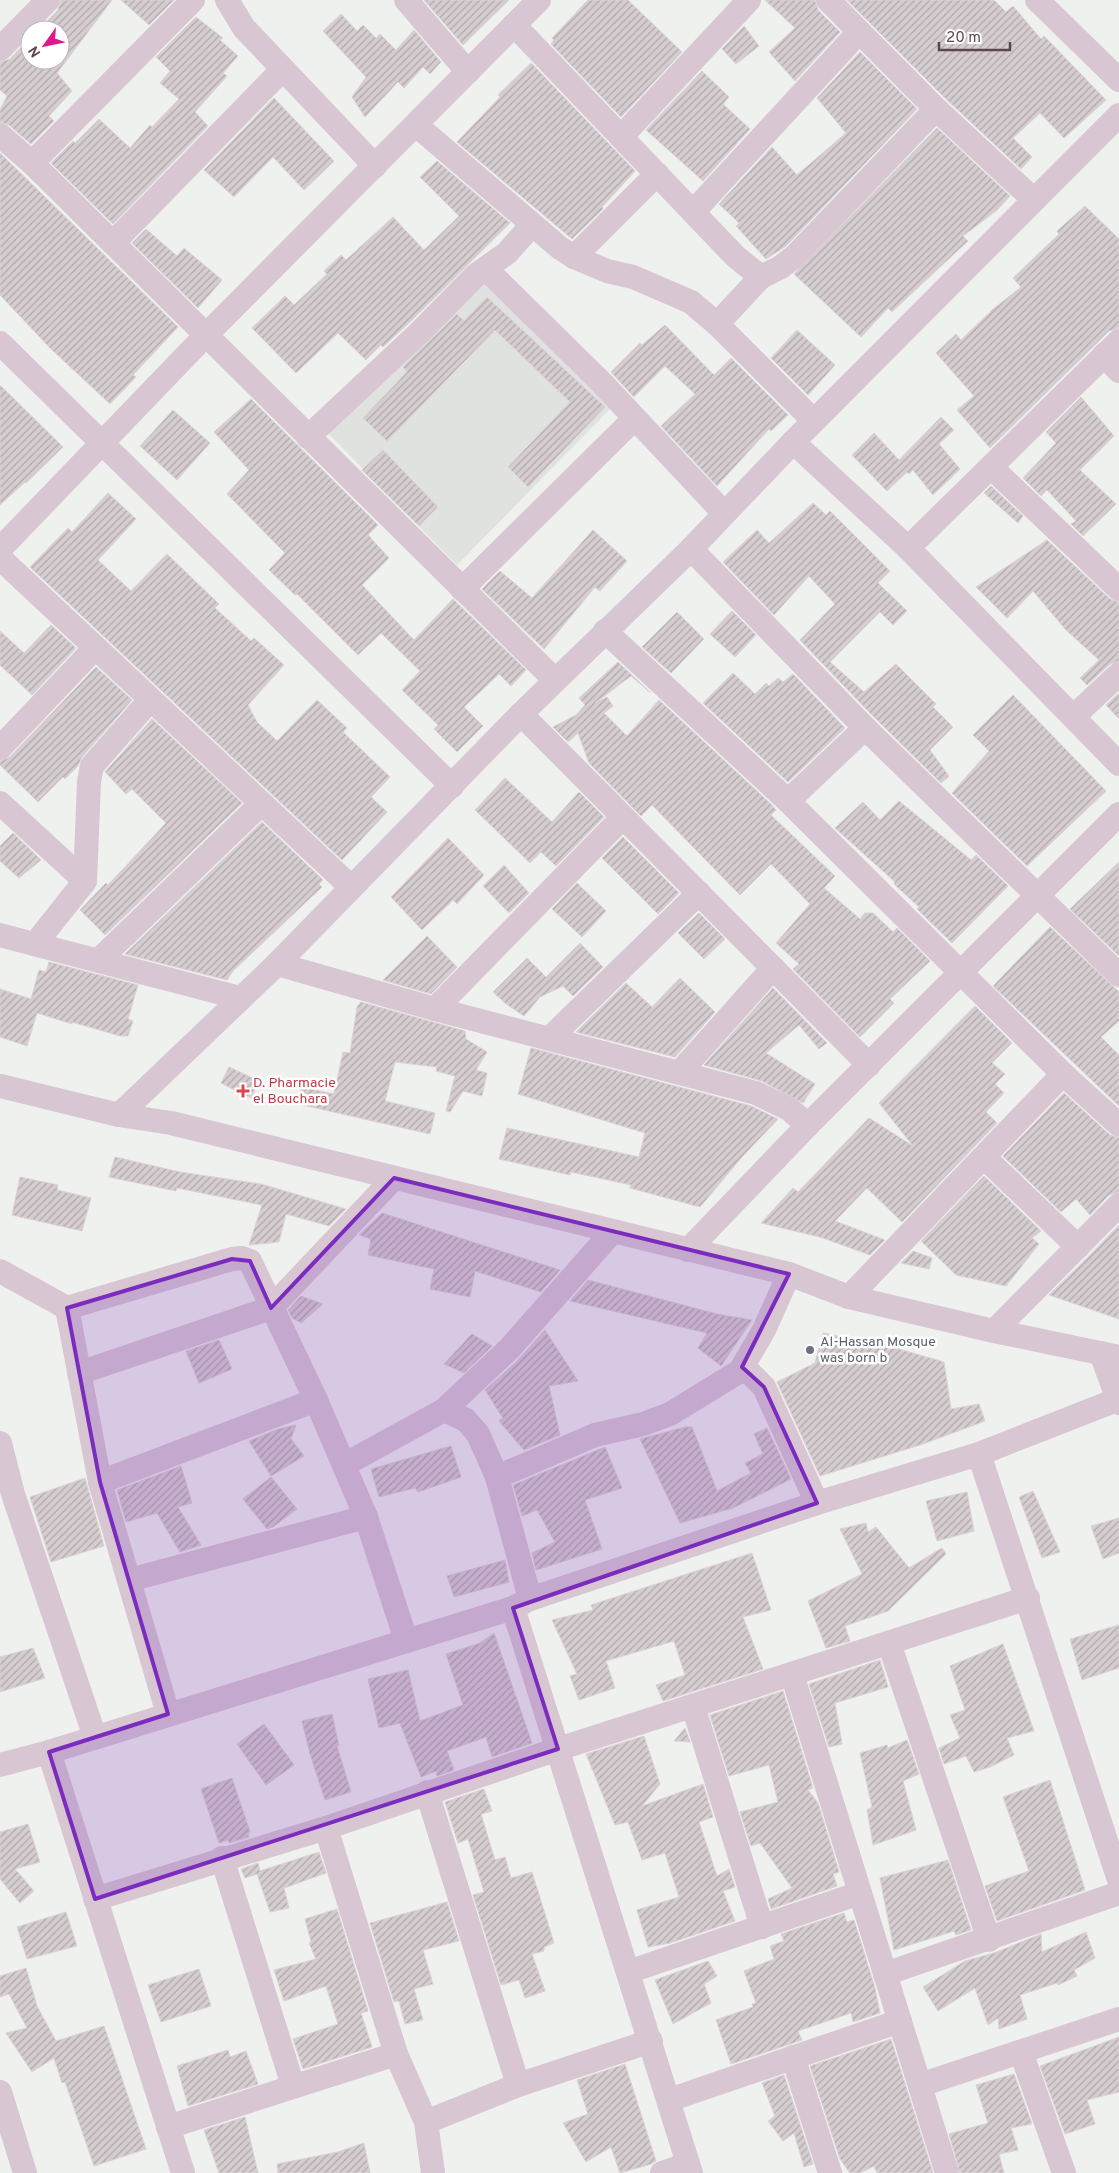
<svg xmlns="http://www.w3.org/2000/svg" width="1119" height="2173" viewBox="0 0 1119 2173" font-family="Overpass,sans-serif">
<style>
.education{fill:#e0e2df}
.building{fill:url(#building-hatch);stroke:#dad2d5}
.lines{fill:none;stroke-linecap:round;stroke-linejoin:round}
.minor{stroke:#d8c7d3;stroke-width:24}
.marked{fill:#7b2cbf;fill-opacity:0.2;stroke:#7b2cbf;stroke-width:4;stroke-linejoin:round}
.health-dot{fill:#e0444e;stroke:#fff;stroke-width:2}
.worship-dot{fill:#6b7280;stroke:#fff;stroke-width:2}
.labels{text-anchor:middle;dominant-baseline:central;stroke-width:5;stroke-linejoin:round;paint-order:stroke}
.health-label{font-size:14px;fill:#be3a42;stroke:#fff;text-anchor:start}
.worship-label{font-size:14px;fill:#5b616d;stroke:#fff;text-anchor:start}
</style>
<defs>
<pattern id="building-hatch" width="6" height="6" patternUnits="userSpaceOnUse" patternTransform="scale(1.25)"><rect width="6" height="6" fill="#d6cdd1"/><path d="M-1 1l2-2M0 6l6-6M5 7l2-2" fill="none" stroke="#b1a8ac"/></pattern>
</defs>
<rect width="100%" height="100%" fill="#eef1ee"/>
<path class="education" d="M480 274 613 406 457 565 323 428Z"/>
<g class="building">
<path d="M61 0H112L57 73 72 91 49 116 54 121 31 144 9 125 0 122V110L7 96 0 90V62L10 59 30 38V60H60V30H38L58 10Z"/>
<path d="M121 0H174L149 25Z"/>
<path d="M424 0H509L463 45Z"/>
<path d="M588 0H628L682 52 621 117 551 44 554 40 552 38Z"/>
<path d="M765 0H815L818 10 840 32 795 81 769 52 795 28Z"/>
<path d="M847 0H994L1006 12 1013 6 1041 39 1044 36 1106 100 1064 138 1040 113 1013 138 1032 157 1021 169 946 99Z"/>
<path d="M341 14 357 31 363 25 376 38 380 34 396 50 414 30 441 62 430 74 423 67 404 88 398 82 365 117 352 97 366 77 323 31Z"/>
<path d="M196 17 223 38 220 40 238 56 223 73 227 76 195 112 208 126 113 224 51 163 73 141 75 143 99 119 130 148 150 125 152 127 179 99 160 83 170 71 156 57Z"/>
<path d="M744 26 759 46 736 64 722 49Z"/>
<path d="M860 52 917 109 786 246 766 259 736 226 739 223 719 204 772 147 797 175 846 133 817 98Z"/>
<path d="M531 63 635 171 602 207 603 209 572 239 457 142 500 97 498 95Z"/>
<path d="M702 71 729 97 723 104 750 129 703 181 646 130Z"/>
<path d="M274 98 334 161 304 190 273 157 234 197 204 170Z"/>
<path d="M937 128 1010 196 996 211 963 236 968 241 924 282 892 312 888 308 861 337 794 274Z"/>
<path d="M0 153 178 327 133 375 136 377 110 404 50 348 0 295Z"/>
<path d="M437 161 510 223 410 322 383 347 381 345 366 360 338 333 296 373 252 328 285 296 294 305 327 274 324 271 341 255 346 260 393 217 424 250 459 216 420 177Z"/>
<path d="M1085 206 1119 239V328L1109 331 990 448 957 410 974 396 936 353 956 334 961 340 992 310 1021 287 1013 278 1059 234 1057 231Z"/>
<path d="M146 229 177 256 184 248 222 280 198 308 132 243Z"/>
<path d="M487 297 605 407 528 487 508 467 570 402 495 330 387 441 363 418 407 372 403 367 457 314 464 321Z"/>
<path d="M665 325 714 375 731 358 788 415 771 431 769 429 717 486 661 426 695 394 665 366 634 397 611 372 640 343 642 345Z"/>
<path d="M797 330 835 365 808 395 771 358Z"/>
<path d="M0 385 63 447 26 483 25 482 0 505Z"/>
<path d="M1081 397 1114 436 1080 470 1116 504 1083 536 1071 524 1076 521 1047 490 1041 496 1023 478 1056 443 1046 432Z"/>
<path d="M251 399 378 525 368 535 389 558 362 585 414 640 453 599 526 670 511 686 499 674 464 707 483 726 457 752 434 729 438 725 402 690 420 671 381 633 358 655 297 594 295 595 269 570 285 553 227 494 249 470 214 432Z"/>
<path d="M173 410 210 443 177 480 140 446Z"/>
<path d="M941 417 954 430 939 444 960 469 933 495 913 470 909 474 907 472 887 491 852 455 874 433 899 460Z"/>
<path d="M383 450 438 507 419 526 362 470Z"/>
<path d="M991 486 1023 516 1018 523 984 493Z"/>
<path d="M108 493 136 519 98 560 131 591 167 554 219 604 215 608 251 641 254 638 284 665 248 705 257 722 277 741 317 700 347 728 343 732 390 777 371 797 387 812 342 860 30 567 68 528 72 532Z"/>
<path d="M813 503 826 515 830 511 890 571 878 583 907 611 893 625 880 612 830 662 864 692 896 664 936 704 933 707 953 727 930 750 949 776 941 783 869 712 800 640 835 604 809 576 774 615 723 562 757 530 769 543Z"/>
<path d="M593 530 627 561 600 591 595 587 544 649 482 589 500 571 532 598Z"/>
<path d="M1047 540 1110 599 1119 602V661L1110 664 1087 685 1080 678 1099 660 1066 630 1033 591 1007 618 976 587Z"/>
<path d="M732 611 756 635 735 657 710 634Z"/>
<path d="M677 612 704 639 671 673 642 647Z"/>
<path d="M51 625 76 648 32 695 0 665V631L24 653Z"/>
<path d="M618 662 651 693 631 676 595 703 607 697 613 706 604 713 627 736 659 700 772 805 776 810 771 815 835 876 824 888 860 919 865 913H873L893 932 897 928 930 961 890 999 894 1003 860 1037 793 969 799 964 776 943 810 904 771 864 740 895 652 805 641 816 589 763 578 733 568 742 553 727 576 715 585 705 579 698Z"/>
<path d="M96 667 132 700 82 757 78 766 65 779 63 777 38 802 0 765V761L10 757Z"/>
<path d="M733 673 755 694 766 683 769 686 778 678 783 682 793 674 845 728 788 782 703 703Z"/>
<path d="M1119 693V719L1106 705Z"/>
<path d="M1013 695 1106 791 1027 866 952 793 989 751 973 735Z"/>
<path d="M152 719 242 803 105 935 80 910 106 883 108 885 166 823 132 789 126 794 105 772Z"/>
<path d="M505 778 552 822 579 792 604 817 556 866 541 852 530 863 475 810Z"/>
<path d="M899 801 971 860 976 855 1008 886 952 943 917 909 919 907 894 884 895 882 835 828 863 802 880 820Z"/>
<path d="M262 822 323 880 319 884 322 887 233 971 227 980 125 954Z"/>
<path d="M13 833 41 860 19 878 0 861V846Z"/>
<path d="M623 837 679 893 658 914 602 858Z"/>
<path d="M448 838 484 875 457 904 453 900 422 930 391 897Z"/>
<path d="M1119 862V956L1070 909Z"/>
<path d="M504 865 529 893 509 913 483 886Z"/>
<path d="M577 883 606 911 582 937 552 909Z"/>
<path d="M699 913 725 939 704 959 678 933Z"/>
<path d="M1050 927 1119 992V1021L1101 1037 1119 1055V1106L993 986Z"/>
<path d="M427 936 457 967 431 994 383 980Z"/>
<path d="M580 943 603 967 573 996 563 986 540 997 524 1016 506 1004 493 992 527 958 546 977Z"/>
<path d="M49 962 138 985 128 1019 133 1021 128 1036H120L72 1022V1024L37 1013 27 1046 0 1037V989L31 999 39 970 46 972Z"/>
<path d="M680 978 715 1012 675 1057 576 1032 626 983 652 1007Z"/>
<path d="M773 988 827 1043 819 1049 799 1025 766 1053 815 1084 803 1103 762 1081 704 1065Z"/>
<path d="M361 1002 465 1031 466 1039 487 1052 476 1070 487 1073 482 1096 463 1091 450 1112 446 1111 455 1076 436 1071 437 1067 395 1062 385 1101 435 1113 430 1134 298 1104 301 1087 334 1094 343 1052 350 1053 357 1007Z"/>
<path d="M975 1006 1012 1043 992 1063 1005 1074 995 1084 1004 1093 986 1112 997 1123 902 1222 867 1188 835 1221 885 1240 870 1255 820 1237 761 1223 793 1188 798 1192 869 1118 913 1146 879 1103Z"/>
<path d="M531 1048 751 1106 778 1119 742 1157 700 1207 630 1188 631 1185 571 1172 570 1175 499 1159 507 1128 639 1157 645 1133 518 1094Z"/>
<path d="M229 1067 259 1081 251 1098 221 1083Z"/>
<path d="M1064 1093 1110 1135 1119 1138V1192L1109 1195 1090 1215 1076 1199 1061 1212 1003 1156Z"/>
<path d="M115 1157 180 1172 261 1184 346 1209 329 1226 286 1214 279 1242 249 1245 262 1205 177 1188 176 1191 109 1177Z"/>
<path d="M984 1176 1041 1231 1032 1238 1039 1244 1006 1286 956 1275 921 1241Z"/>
<path d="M20 1177 58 1185 57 1190 91 1198 82 1231 12 1215Z"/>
<path d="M382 1213 560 1270 541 1292 475 1271 470 1297 430 1289 434 1269 368 1255 371 1239 359 1235Z"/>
<path d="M1119 1225V1319L1049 1295 1088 1257Z"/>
<path d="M913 1251 932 1258 929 1269 901 1263Z"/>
<path d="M588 1280 717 1314 752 1320 721 1366 698 1348 707 1333 570 1301Z"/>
<path d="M301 1296 323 1304 301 1323 292 1318 288 1310Z"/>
<path d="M545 1330 578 1381 549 1386 560 1435 524 1450 499 1421 503 1418 485 1390 517 1361Z"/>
<path d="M823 1333 878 1343 944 1362 951 1409 979 1404 985 1421 920 1445 820 1476 777 1382 815 1363Z"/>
<path d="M472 1334 492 1346 464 1373 444 1364Z"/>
<path d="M219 1340 232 1369 199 1383 186 1351Z"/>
<path d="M296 1425 291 1439 304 1456 271 1476 249 1441 278 1429Z"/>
<path d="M685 1427H692L717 1491 751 1473 745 1463 763 1454 754 1434 767 1428 791 1479 733 1508 680 1523 640 1439Z"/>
<path d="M451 1446 461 1477 418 1492 415 1488 379 1497 371 1469Z"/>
<path d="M605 1447 622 1488 585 1500 602 1549 536 1570 532 1553 555 1542 537 1510 522 1516 513 1485Z"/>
<path d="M181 1466 192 1503 178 1507 201 1545 180 1552 157 1513 126 1522 117 1490Z"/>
<path d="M271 1477 297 1509 273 1527 267 1529 243 1499Z"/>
<path d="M85 1478 104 1546 51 1562 30 1497Z"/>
<path d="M1033 1491 1060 1552 1042 1558 1019 1497Z"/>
<path d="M967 1492 974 1531 937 1541 926 1501Z"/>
<path d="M1119 1518V1553L1103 1559 1091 1526Z"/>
<path d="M866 1523 868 1532 876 1527 909 1568 942 1548 946 1554 888 1611 845 1626 850 1641 826 1648 808 1601 862 1574 840 1529Z"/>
<path d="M752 1553 771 1610 743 1617 763 1669 663 1701 656 1685 685 1675 674 1641 606 1661 615 1688 579 1700 570 1676 577 1674 552 1620 593 1610 591 1605Z"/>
<path d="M505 1560 509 1582 454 1597 447 1576Z"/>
<path d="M1119 1625V1668L1082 1680 1070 1639Z"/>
<path d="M494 1633 532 1743 492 1757 486 1737 447 1751 454 1770 437 1776 436 1771 421 1777 400 1723 379 1728 368 1679 408 1670 420 1721 463 1705 446 1654 480 1643Z"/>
<path d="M1003 1644 1034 1731 1007 1738 1014 1755 990 1767 974 1772 966 1756 944 1764 939 1748 960 1738 950 1715 965 1710 950 1666Z"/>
<path d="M33 1648 45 1678 0 1692V1657Z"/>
<path d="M880 1660 888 1687 835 1703 842 1744 829 1747 809 1684Z"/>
<path d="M783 1691 813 1788 808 1790 818 1803 839 1872 833 1874 837 1886 771 1909 768 1899 792 1888 760 1843 751 1846 740 1812 778 1802 769 1765 729 1776 710 1715Z"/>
<path d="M332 1714 339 1746H337L351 1792 325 1800 310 1754 302 1721Z"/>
<path d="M264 1724 294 1765 266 1785 237 1744Z"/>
<path d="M685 1728 690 1742 674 1741Z"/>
<path d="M644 1736 660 1784 642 1806 703 1784 713 1817 699 1822 717 1876 729 1869 735 1887 723 1891 735 1921 670 1943 648 1947 637 1910 679 1897 665 1853 642 1860 628 1822 615 1825 586 1754Z"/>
<path d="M907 1740 919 1774 903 1781 916 1830 873 1845 867 1810 872 1807 860 1753 887 1745 888 1748Z"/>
<path d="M232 1778 250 1832 248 1833 249 1837 229 1843 228 1840 219 1843 201 1789Z"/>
<path d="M1050 1780 1085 1890 997 1921 985 1886 1029 1871 1003 1797Z"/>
<path d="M484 1789 492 1811 481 1814 495 1860 505 1857 511 1878 532 1872 554 1943 544 1947V1951L532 1954 545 1991 525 1998 519 1980 501 1985 473 1895 484 1892 468 1839 458 1843 445 1802Z"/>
<path d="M28 1824 40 1862 15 1869 34 1891 20 1903 0 1879V1832Z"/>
<path d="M319 1852 326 1873 284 1888 289 1908 270 1912 257 1874 245 1878 241 1869 258 1863 260 1871Z"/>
<path d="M948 1860 971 1930 956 1935 954 1931 894 1950 880 1878Z"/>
<path d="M447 1902 459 1941 423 1950 433 1984 414 1989 423 2020 405 2024 399 2001 394 2002 370 1923Z"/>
<path d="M337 1909 368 2011 361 2013 372 2047 303 2069 293 2039 338 2024 326 1986 284 2001 274 1970 316 1959 309 1943 311 1942 305 1919Z"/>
<path d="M66 1912 77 1946 27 1959 17 1927Z"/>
<path d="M844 1913 847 1922 854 1920 875 1988 880 2013 853 2022 851 2013 798 2031 802 2040 731 2064 716 2020 753 2007 752 2004 756 2003 744 1971 774 1959 770 1946 784 1941 781 1934Z"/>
<path d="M1086 1932 1095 1958 1074 1970 1077 1976 1058 1985 1057 1983 1020 1995 1027 2019 999 2029 998 2018 988 2025 975 1988 938 2011 923 1987 965 1961 994 1953 1041 1934 1042 1952Z"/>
<path d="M708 1961 717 1976 704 1984 711 2003 673 2024 655 1980Z"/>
<path d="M26 1968 37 2006 56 2041 104 2026 146 2149 94 2166 65 2082 62 2083 54 2058 32 2072 6 2033 27 2028 9 1994 0 1997V1976Z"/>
<path d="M199 1969 211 2006 161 2022 148 1985Z"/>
<path d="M1119 2037V2092L1087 2100 1095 2124 1065 2134 1040 2066Z"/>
<path d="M891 2039 933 2173H877L874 2166 860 2173H850L840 2159 810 2066Z"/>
<path d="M228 2050 230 2057 246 2051 258 2084 188 2106 177 2066Z"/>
<path d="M625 2064 656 2161 651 2164 620 2173 611 2147 586 2162 563 2123 588 2114 577 2080Z"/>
<path d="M1014 2074 1032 2124 1011 2128 1018 2150 999 2154 1004 2173H960L949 2134 988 2123 976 2085Z"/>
<path d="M784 2075 813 2164 804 2167 794 2133 783 2141 768 2121 775 2116 762 2083Z"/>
<path d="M245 2117 258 2173H219L204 2130Z"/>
<path d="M364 2143 370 2173H278L277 2164 338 2152Z"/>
</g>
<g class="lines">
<g class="minor">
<path d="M227 0 244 28 375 166"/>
<path d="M406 0 468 72"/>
<path d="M828 0 936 109 1034 200"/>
<path d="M1037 0 1119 80"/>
<path d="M514 25 736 257 761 277 781 267 795 256 936 109"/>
<path d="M0 49 48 0"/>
<path d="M416 125 560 248 574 257 607 271 633 277 691 302 717 324 814 421"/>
<path d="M0 135 32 163 555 680"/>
<path d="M621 137 749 0"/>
<path d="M32 163 193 0"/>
<path d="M693 212 859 32"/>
<path d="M113 243 283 69"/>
<path d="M574 257 657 174"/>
<path d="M486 269 601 382 724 513"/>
<path d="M717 324 761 277"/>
<path d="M0 343 452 786"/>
<path d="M1104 355 1119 371"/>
<path d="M308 437 420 332 476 275 507 253 531 226"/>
<path d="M793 442 908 548 1119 764"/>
<path d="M991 467 1119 589"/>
<path d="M908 548 1119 341"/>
<path d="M0 549 205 336 539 0"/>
<path d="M691 549 865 728 1119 975"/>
<path d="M0 558 351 887"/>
<path d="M462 589 634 419"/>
<path d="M605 631 788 801 1063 1074 1119 1125"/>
<path d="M521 714 869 1065"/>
<path d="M1073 717 1119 674"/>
<path d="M0 748 95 648"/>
<path d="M788 801 865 728"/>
<path d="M0 803 85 881"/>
<path d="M0 935 240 998"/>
<path d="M35 944 85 881 89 782 92 766 150 700"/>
<path d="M100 959 261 804"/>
<path d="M277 964 435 1009 756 1093 789 1109 808 1125"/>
<path d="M435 1009 622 818"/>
<path d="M550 1038 699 893"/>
<path d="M680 1072 773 968"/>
<path d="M0 1086 119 1115 171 1123 789 1274 849 1297 994 1331 1119 1357"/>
<path d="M119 1115 277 964 521 714 691 549 793 442 1119 115"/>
<path d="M984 1157 1078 1247"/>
<path d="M688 1250 808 1125 1119 814"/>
<path d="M0 1271 67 1308 232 1259 242 1258 250 1261 316 1400 366 1517 406 1640"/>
<path d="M849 1297 1063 1074"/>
<path d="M67 1308 100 1482 168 1714"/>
<path d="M994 1331 1119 1205"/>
<path d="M1101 1353 1119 1403"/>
<path d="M740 1371 750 1373 764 1387 817 1503"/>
<path d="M79 1373 271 1308 394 1178"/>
<path d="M444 1410 510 1348 613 1231"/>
<path d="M0 1443 13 1494 95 1737"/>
<path d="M979 1454 1119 1880"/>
<path d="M344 1465 444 1410 466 1420 478 1434 497 1477"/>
<path d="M100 1482 316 1400"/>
<path d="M129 1580 366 1517"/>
<path d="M530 1599 497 1477 595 1435 643 1424 670 1414 740 1371 764 1330 789 1274"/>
<path d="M513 1608 691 2173"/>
<path d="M889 1643 989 1940"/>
<path d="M792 1674 947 2173"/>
<path d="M693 1706 762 1927"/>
<path d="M49 1752 183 2173"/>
<path d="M0 1765 49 1752 513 1608 530 1599 817 1503 979 1454 1119 1399"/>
<path d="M427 1792 518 2085"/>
<path d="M326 1828 396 2054 426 2122 433 2173"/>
<path d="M222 1858 293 2086"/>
<path d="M95 1899 326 1828 558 1749 1028 1598"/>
<path d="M628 1972 860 1893"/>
<path d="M885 1974 1119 1893"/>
<path d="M1021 2052 1064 2173"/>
<path d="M793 2057 830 2173"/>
<path d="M920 2085 1119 2019"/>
<path d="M0 2092 25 2173"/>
<path d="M669 2100 900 2021"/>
<path d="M426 2122 518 2085 651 2041"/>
<path d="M168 2127 396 2054"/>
<path d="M662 2173 688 2164"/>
</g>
</g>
<path class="marked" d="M394 1178 789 1274 742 1367 764 1387 817 1503 513 1608 558 1749 95 1899 49 1752 168 1714 100 1482 67 1308 232 1259 250 1261 271 1308Z"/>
<path class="health-dot" d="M240.5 1083.5h5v5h5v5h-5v5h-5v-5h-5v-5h5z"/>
<circle class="worship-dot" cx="810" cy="1350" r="5"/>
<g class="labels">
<g class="health-label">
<text x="253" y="1083">D. Pharmacie<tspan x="253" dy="16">el Bouchara</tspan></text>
</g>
<g class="worship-label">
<text x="820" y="1342">Al-Hassan Mosque<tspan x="820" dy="16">was born b</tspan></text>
</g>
</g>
<g transform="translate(45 45) rotate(237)"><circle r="24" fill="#ffffff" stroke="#bdb5bb"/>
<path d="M0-4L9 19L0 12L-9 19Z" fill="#e0198a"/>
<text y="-8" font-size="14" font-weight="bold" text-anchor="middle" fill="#5b4654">N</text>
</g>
<path d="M939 42v8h71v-8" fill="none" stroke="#5b4654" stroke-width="2.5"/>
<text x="946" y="42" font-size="15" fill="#5b4654" stroke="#ffffff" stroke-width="4" paint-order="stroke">20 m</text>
</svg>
